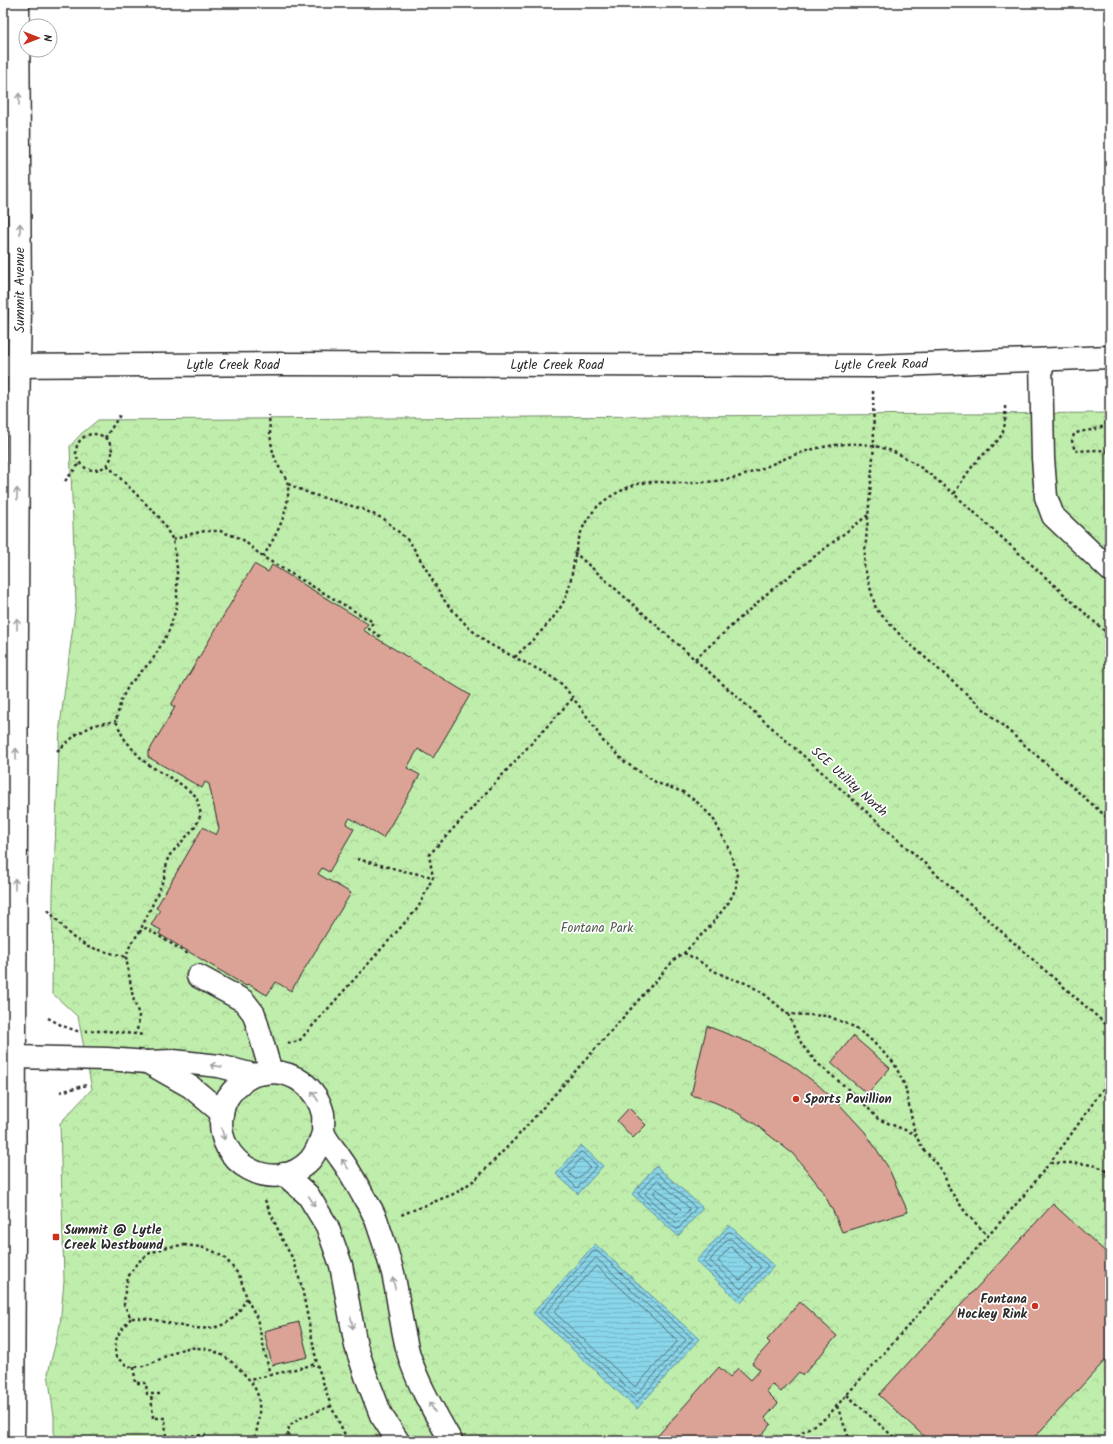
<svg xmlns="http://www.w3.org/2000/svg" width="1113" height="1444" viewBox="0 0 1113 1444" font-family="Kalam,sans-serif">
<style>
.park{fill:url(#park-crowns);stroke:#758c6b}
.water{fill:url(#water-rules);stroke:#63919d}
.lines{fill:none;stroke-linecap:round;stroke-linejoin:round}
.shore{stroke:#516f77;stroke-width:1}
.building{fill:#dba396;stroke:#2b2b2b}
.minor-casing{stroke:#2b2b2b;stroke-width:25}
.major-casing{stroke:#2b2b2b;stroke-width:25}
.path{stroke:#2b2b2b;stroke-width:2.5;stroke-dasharray:3 3;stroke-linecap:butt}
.minor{stroke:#fff;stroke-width:22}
.major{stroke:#fff;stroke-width:22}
.oneway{stroke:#a0a0a0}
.poi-dot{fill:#c8321e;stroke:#fff;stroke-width:1.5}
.labels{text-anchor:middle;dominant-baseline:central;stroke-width:3.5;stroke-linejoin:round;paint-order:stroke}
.street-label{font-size:13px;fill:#2b2b2b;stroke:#fff}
.park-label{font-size:13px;fill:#505c4b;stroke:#fff}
.poi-label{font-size:13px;font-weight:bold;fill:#2b2b2b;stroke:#fff;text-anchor:start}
</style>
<defs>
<pattern id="park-crowns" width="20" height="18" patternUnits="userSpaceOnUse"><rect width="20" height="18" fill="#bfedab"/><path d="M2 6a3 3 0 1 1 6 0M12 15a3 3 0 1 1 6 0" fill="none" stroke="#a4cb93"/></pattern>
<pattern id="water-rules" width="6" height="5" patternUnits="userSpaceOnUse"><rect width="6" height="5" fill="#89d5e9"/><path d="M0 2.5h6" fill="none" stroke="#76b7c8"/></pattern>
</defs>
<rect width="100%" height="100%" fill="#fff"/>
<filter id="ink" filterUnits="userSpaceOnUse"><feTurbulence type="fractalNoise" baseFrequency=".025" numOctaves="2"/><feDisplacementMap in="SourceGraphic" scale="8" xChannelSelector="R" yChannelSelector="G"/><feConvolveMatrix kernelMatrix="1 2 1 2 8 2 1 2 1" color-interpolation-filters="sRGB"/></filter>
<g filter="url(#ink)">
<path class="park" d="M1110 413V1441H54V1417L48 1373 60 1325 64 1281 60 1123 92 1089 78 1017 52 993 53 894 60 726 76 603 70 446 82 433 98 420Z"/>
<g class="water">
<path d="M581 1145 603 1166 578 1194 556 1174Z"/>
<path d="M656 1166 703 1208 678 1236 632 1194Z"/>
<path d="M729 1225 774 1266 741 1303 696 1261Z"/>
<path d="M595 1244 699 1339 637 1409 533 1313Z"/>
</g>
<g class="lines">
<g class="shore">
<path d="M581 1152 583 1153 597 1166 577 1188 562 1173Z"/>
<path d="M581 1159 583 1160 590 1167 576 1180 569 1173Z"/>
<path d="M657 1173 696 1208 678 1229H676L638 1194 639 1192Z"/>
<path d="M658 1180 689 1208V1210L678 1222H676L645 1194 646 1192 656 1181Z"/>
<path d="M657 1189 680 1208 681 1210 678 1213 676 1214 654 1194V1192Z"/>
<path d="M728 1232H731L768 1266 741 1296 703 1262Z"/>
<path d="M728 1239H731L761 1267 741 1289 710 1261Z"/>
<path d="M731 1247 752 1267 741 1280H739L718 1261 729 1248Z"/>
<path d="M594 1251H597L693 1339 637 1402 539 1313Z"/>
<path d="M596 1258 686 1340 636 1395 546 1313Z"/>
<path d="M597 1266 677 1340V1342L636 1386H634L555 1313V1311L595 1267Z"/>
</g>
</g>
<g class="building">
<path d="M254 564 268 572 272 565 368 624 363 630 470 695 433 758 418 749 407 768 420 775 383 838 350 818 346 824 354 829 329 872 322 868 318 874 351 893 291 991 276 982 267 995 248 984 246 986 159 934 161 930 151 925 160 910 156 908 203 827 216 835 219 829 209 784 205 782 202 788 148 757V753L175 707 171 705Z"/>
<path d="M707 1026 751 1043 790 1064 817 1084 841 1106 865 1132 888 1167 908 1212 842 1232 833 1211 822 1190 808 1172 793 1154 755 1124 736 1112 714 1102 691 1095Z"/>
<path d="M853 1036 890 1068 867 1094 831 1063Z"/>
<path d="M629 1108 646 1125 633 1138 617 1121Z"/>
<path d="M1053 1204 1110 1256V1355L1031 1441H929L879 1395Z"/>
<path d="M800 1302 837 1336 803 1375 799 1372 781 1392 772 1384 766 1391 778 1403 765 1418 771 1424 757 1440 759 1441H653L719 1367 730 1377 738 1368 751 1380 760 1370 752 1363 770 1343 767 1340Z"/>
<path d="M299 1322 308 1357 272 1365 264 1331Z"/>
</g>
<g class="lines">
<defs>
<g id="minor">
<path d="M1041 360 1043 458 1046 497 1053 516 1110 570"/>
<path d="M3 366 279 364 872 366 1110 357"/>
<path d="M198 976 244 1001 254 1014 271 1072"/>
<path d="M14 1057 107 1059 147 1062 173 1061 219 1066 254 1075"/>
<path d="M147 1062 191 1087 222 1113"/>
<path d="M323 1133C320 1143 317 1152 310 1160 275 1197 213 1163 222 1114 224 1097 237 1084 252 1076 256 1074 260 1074 265 1073 292 1068 317 1088 323 1114 324 1120 322 1128 324 1134 328 1143 336 1151 341 1159 350 1171 357 1185 365 1199 369 1205 373 1212 376 1219 382 1236 388 1255 393 1273 399 1300 401 1328 409 1355 418 1385 435 1413 451 1441"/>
<path d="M284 1174 308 1195 327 1226 341 1265 356 1346 366 1376 381 1415 398 1441"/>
</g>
<path id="major" d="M13 1441 18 419 20 307 18 3"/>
</defs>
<use href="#minor" class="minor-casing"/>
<use href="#major" class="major-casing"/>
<g class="path">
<path d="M873 391 874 445 864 565 876 609 903 638 1110 820"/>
<path d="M1005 406C1007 440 998 439 977 461 968 471 961 483 954 494L1110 636"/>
<path d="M1110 417C1104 433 1087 428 1074 434L1072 441 1075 451 1099 450 1110 452"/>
<circle cx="94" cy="452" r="18"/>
<path d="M105 438 120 415"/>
<path d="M107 465 159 517 173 540 177 568V606L168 633 153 659 129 685 121 700 116 721 123 737 135 752 147 764 179 783 196 796 201 814 196 826 168 857 164 878 156 897 139 933 131 943 126 957 133 998 139 1015 138 1026 136 1033"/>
<path d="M65 481 80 463"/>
<path d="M288 484 311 494 362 509 384 519 410 542 446 603 469 628 489 644 547 674 563 685 589 719 603 741 626 763 657 783 683 792 698 803 713 818 728 847 737 872 736 888 729 902 711 925 684 953 675 959 516 1138 477 1178 456 1193 401 1215"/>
<path d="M173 540 191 534 205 531H220L242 539 263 557 373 622 369 629 381 637"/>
<path d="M574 552 1110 1028"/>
<path d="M263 557C276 535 290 512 288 485 287 478 280 470 277 463 270 448 270 431 269 415"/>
<path d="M515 657C532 640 559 617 567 594 577 562 572 534 597 507 606 498 621 490 634 485 653 479 674 484 694 483 706 482 720 481 733 478 752 474 771 464 789 457 813 447 850 440 875 446 907 453 929 474 954 494"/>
<path d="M695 659 770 591 868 515"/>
<path d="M57 751 77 734 94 725 116 721"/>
<path d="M357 859 404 871 433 877"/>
<path d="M48 910 71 936 88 947 126 957"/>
<path d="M139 932 146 928 188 954"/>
<path d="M684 953 698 960 710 969 727 977 748 984 764 994 788 1014 828 1016 852 1026 868 1037 894 1063 905 1086 915 1134 923 1149 936 1162 944 1175 950 1190 966 1213 988 1236"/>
<path d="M788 1014 802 1045 817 1063 860 1099 878 1119 915 1134"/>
<path d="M48 1018 63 1026 80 1032"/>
<path d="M85 1031H106L145 1035"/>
<path d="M288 1042 290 1043 299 1041 418 908 433 877 429 855 573 698"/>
<path d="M60 1092 87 1085"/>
<path d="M1051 1163C1070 1163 1094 1161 1110 1173"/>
<path d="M265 1200 283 1241 294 1261 302 1288 317 1364 331 1406 348 1441"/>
<path d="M184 1245 201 1247 213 1251 226 1259 239 1275 247 1298C243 1304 240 1311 235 1316 215 1338 179 1325 155 1320 148 1318 139 1318 131 1318L124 1305 125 1291 128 1277 137 1263 150 1253 167 1247Z"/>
<path d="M247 1299 257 1318 270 1375 249 1380"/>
<path d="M131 1318C119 1333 113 1337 116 1357 121 1361 128 1368 135 1367 154 1367 169 1350 189 1348 213 1346 230 1358 245 1375 250 1380 256 1388 258 1396 261 1410 258 1427 254 1441"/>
<path d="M134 1367 135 1383H146L147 1394H151"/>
<path d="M270 1375 316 1364"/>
<path d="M160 1394H151L153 1418H165L166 1437 180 1436V1441"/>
<path d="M847 1395 898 1441"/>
<path d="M837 1406 850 1441"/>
<path d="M180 1436 206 1435"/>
<path d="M292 1441 288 1434 289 1426 300 1418 331 1406"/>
<path d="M794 1441 802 1432 826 1418 1027 1192 1065 1143 1107 1083 1110 1077"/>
</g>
<use href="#minor" class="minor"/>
<use href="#major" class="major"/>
</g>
<defs><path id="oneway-shaft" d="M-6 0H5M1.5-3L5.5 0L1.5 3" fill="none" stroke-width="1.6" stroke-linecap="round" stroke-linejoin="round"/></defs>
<g class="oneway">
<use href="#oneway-shaft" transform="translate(19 99) rotate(-90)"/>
<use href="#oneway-shaft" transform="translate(20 229) rotate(-90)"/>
<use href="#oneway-shaft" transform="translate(17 494) rotate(-90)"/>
<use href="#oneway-shaft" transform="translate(17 624) rotate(-90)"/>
<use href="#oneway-shaft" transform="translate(16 754) rotate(-90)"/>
<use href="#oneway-shaft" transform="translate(15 884) rotate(-90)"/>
<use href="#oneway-shaft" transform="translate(216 1066) rotate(-172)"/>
<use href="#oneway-shaft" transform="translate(315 1096) rotate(-123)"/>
<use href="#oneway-shaft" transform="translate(223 1134) rotate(76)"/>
<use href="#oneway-shaft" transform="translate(345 1164) rotate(-125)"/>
<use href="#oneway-shaft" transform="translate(312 1201) rotate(57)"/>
<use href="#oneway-shaft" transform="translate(394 1283) rotate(-100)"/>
<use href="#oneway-shaft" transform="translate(352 1323) rotate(80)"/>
<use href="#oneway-shaft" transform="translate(432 1407) rotate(-119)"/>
</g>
</g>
<g class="poi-dot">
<circle cx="796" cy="1099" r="4"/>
<rect x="52" y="1233" width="8" height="8" rx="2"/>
<circle cx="1035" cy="1306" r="4"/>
</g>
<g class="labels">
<g class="street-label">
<text transform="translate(20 290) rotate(-90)">Summit Avenue</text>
<text x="233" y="365">Lytle Creek Road</text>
<text x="557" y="365">Lytle Creek Road</text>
<text transform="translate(881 365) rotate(-1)">Lytle Creek Road</text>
<text transform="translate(849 782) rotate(42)">SCE Utility North</text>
</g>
<g class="park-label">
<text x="597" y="928">Fontana Park</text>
</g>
<g class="poi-label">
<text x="804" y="1099">Sports Pavillion</text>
<text x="64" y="1230">Summit @ Lytle<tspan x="64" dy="15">Creek Westbound</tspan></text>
<text x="1027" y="1299" text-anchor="end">Fontana<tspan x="1027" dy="15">Hockey Rink</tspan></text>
</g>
</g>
<rect width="1113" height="1444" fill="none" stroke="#fff" stroke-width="16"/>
<rect x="8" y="8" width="1097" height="1428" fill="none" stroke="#2b2b2b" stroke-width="1.5" filter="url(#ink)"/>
<g transform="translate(38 38) rotate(90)"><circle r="19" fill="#ffffff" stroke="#aaaaaa"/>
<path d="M0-3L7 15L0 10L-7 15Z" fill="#c8321e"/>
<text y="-6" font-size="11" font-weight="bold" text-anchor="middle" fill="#2b2b2b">N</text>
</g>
</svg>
